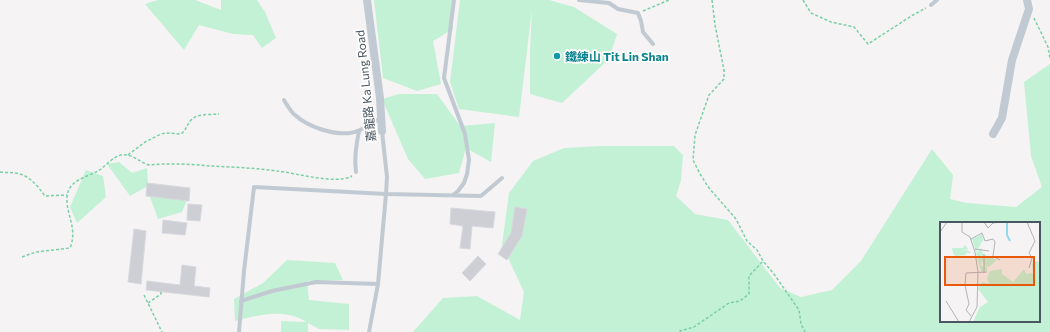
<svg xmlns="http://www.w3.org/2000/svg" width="1050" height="332" viewBox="0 0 1050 332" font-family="Commissioner,'Noto Sans TC',sans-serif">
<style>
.green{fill:#c3f1d5;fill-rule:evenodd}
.building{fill:#cdcfd5;stroke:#d7d9de}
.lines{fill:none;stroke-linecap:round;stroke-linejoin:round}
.path{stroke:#7ad0a6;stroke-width:1.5;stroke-dasharray:3 2;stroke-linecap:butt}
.lane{stroke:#c1cad2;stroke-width:4}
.street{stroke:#c1cad2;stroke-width:8}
.culture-dot{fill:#0f9aa8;stroke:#fff;stroke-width:1.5}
.labels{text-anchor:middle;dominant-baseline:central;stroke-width:3.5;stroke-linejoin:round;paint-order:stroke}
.culture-label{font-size:12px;font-weight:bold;fill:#0d838f;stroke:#fff;text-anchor:start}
.street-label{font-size:12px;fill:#4a5661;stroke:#fff}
.inset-river{fill:none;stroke:#90daee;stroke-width:2}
.inset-road{fill:none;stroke:#b1b4b9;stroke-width:1}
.view{fill:#e8590c;fill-opacity:0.15;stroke:#e8590c;stroke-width:2}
.inset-edge{fill:none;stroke:#4a5661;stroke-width:2}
</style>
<rect width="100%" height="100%" fill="#f5f3f3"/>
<g class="green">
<path d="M158 0H195L221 10V0H257L265 12 276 38 262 48 253 35 233 34 199 25 184 50 145 4Z"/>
<path d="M374 0H452L453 29 433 41 441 84 417 91 383 78Z"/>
<path d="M460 0H549L574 7 617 34 609 59 562 103 530 94V50L532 9 519 117 459 109 450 82Z"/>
<path d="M1050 64V332H413L443 298 477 296 520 320 524 292 502 245 509 193 533 161 564 148 601 146H674L683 155 681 180 676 196 695 214 728 220 780 288 801 297 832 290 861 261 932 149 953 175 950 199 967 203 1016 207 1042 187 1031 156 1024 82ZM941 223H1039V321H941Z"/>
<path d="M399 94H437L460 126 495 123 491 162 466 148 459 173 425 179 408 159 382 99Z"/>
<path d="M119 162 132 173 147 168 148 186 130 196 107 164Z"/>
<path d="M86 170 103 176 106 197 77 223 70 207Z"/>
<path d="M173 189 187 200 182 212 158 219 150 197Z"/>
<path d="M287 260 335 263 343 280 307 281 309 300 349 304V330L319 329 308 323V332H281V321L306 322C285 308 258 315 235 321L234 299 263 283Z"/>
</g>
<g class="building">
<path d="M147 183 190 188 189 201 146 196Z"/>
<path d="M188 204 202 205 200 221 187 220Z"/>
<path d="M515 207 527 209 522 236 507 260 498 254 511 233Z"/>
<path d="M451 208 495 212 493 228 472 226 470 249 460 248 463 226 450 224Z"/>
<path d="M163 220 187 223 185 235 162 233Z"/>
<path d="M134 229 146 231 141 284 128 282Z"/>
<path d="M478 256 486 264 470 281 462 273Z"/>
<path d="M182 265 196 267 194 286 210 288 209 297 146 290 147 281 180 285Z"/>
</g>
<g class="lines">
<g class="path">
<path d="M712 0 715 25 724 70V79L709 95 695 135 693 160 700 174 709 188 736 219 747 241 757 250 763 261 774 274 799 310 801 324 805 332"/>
<path d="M803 0 811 13 831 22 854 27 868 44 913 15 926 8"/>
<path d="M643 11 669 0"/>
<path d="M1034 18 1048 47 1050 59"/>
<path d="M128 155 145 142 161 134 166 133 181 134C186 130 187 125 191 120 198 113 210 115 219 114"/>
<path d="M0 172C7 173 14 172 20 174 31 177 38 187 45 196L67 195"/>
<path d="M22 257 36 252 70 248C78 228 66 216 67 197 68 180 87 177 98 171 105 167 112 157 121 155 132 153 139 162 149 165 169 163 190 164 210 166 232 167 255 168 277 171 297 173 335 185 352 176"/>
<path d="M144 295 162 332"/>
<path d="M148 303 161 294V292"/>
<path d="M680 332V331L694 327 729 303 740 301 749 294V276L763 261"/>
</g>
<g class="lane">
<path d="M579 0 609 3 618 9 638 13 641 21 643 32 653 44"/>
<path d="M931 5 937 0"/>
<path d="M284 100C287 105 291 112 295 115 308 127 333 135 350 133 361 132 372 123 381 118"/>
<path d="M356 172C354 158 356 145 359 131"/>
<path d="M453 195 458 191 464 183 467 174 469 160 465 134 444 78 454 0"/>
<path d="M241 301 272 291 316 282 378 284"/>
<path d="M239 332 244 271 254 187 386 194 481 196 502 178"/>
<path d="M369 332 378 284 386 194 387 177 382 131"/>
</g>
<g class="street">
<path d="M367 0 380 98 382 131"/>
<path d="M993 134 1002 118 1012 60 1029 9 1027 0"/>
</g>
</g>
<circle class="culture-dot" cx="557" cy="56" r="4"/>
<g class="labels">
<g class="culture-label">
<text x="565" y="56">鐵練山 Tit Lin Shan</text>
</g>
<g class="street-label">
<text transform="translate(365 86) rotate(-96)">嘉龍路 Ka Lung Road</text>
</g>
</g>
<g transform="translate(940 222)">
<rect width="100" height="100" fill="#f5f3f3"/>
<path d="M42 12 43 18 36 30 32 17ZM25 23 28 27 18 30 27 28 31 31H27V28L26 33 15 34 13 31 12 26H23ZM41 26 43 32 57 38 49 45 44 44 42 38 41 43 44 45H47V49L41 50 36 31ZM97 39 100 42V100H33L40 85 48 80 38 67 42 60 49 62 47 56 50 49 62 47V52L73 60 84 47 86 52 93 51 92 42Z" fill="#c3f1d5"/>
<path class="inset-river" d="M67 0V13L70 19"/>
<path class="inset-road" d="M22 0V10L30 15 35 30 38 50 37 85 29 100M44 0 48 6 53 1 62 0M87 0 95 19 89 31 92 36 89 46M0 10 7 0M31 17 42 11 45 19 53 17 55 20 53 34 60 38M35 27 49 29M44 32V51M6 79 19 100M31 94 26 88 29 82 25 63 26 51 47 50"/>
<path class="view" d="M5 35H94V63H5Z"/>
<rect width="100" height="100" class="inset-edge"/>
</g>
</svg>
